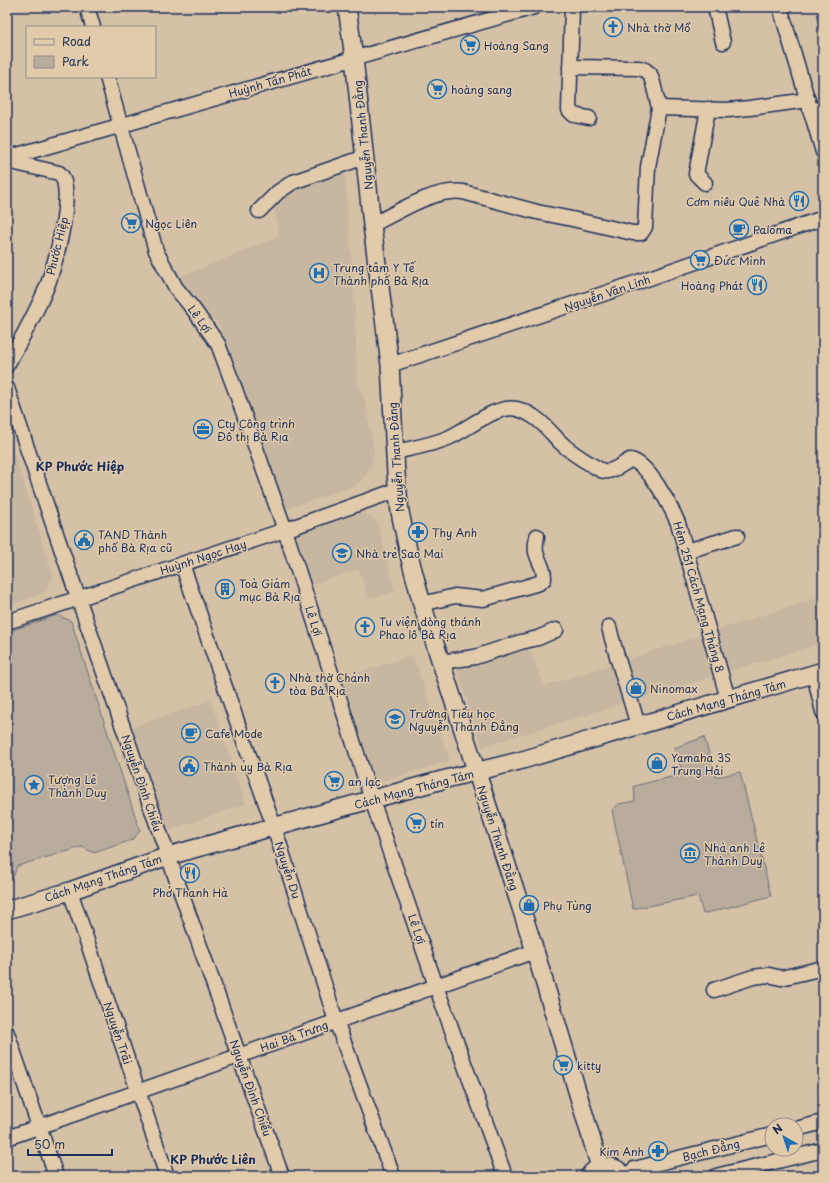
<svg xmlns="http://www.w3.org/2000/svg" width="830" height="1183" viewBox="0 0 830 1183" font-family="'Playpen Sans',sans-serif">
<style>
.built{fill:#c7b7a1}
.green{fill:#b9ac9c;stroke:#6a6e7d}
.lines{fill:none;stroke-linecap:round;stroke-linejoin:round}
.minor-casing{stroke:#1b2f5e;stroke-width:17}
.major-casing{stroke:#1b2f5e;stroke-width:20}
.minor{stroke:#e1cbab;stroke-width:14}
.major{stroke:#e1cbab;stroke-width:17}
.labels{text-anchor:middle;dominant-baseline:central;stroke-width:3;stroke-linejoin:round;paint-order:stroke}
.poi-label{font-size:11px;fill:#1b2f5e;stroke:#e1cbab;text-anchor:start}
.street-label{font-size:11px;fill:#1b2f5e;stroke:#e1cbab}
.neighbourhood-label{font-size:12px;font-weight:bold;fill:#1b2f5e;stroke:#e1cbab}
</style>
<rect width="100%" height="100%" fill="#d5c2a6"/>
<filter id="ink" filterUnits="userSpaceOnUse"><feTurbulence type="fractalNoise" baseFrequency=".025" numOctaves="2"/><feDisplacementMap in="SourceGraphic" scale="8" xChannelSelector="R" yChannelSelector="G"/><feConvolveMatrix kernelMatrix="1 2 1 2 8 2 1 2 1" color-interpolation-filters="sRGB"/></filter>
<g filter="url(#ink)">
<g class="built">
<path d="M345 171 355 310 357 375 360 389 366 402 374 451 372 463 366 476 355 486 286 509 220 327 197 301 176 279 279 236 274 203 285 190Z"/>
<path d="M7 430 53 576 45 593 7 606Z"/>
<path d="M364 512 378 523 395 592 368 599 359 570 310 585 293 536Z"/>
<path d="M823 596V643L482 747 457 669 530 649 544 686Z"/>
<path d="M413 655 450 761 376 783 341 678Z"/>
<path d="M211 700 246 804 167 831 132 727Z"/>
</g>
<g class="green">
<path d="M57 615 71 621 140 831 132 840 94 853 82 847 17 866 13 878 7 880V632Z"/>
<path d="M704 737 716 777 740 772 771 896 703 914 698 896 633 909 612 810 619 804 635 801 634 786 683 774 674 748Z"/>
</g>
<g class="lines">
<defs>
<g id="minor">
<path d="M87 7 93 27"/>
<path d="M572 7 569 110 574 115 589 118"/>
<path d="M715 7 723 42"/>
<path d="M780 7 823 152"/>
<path d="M107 77 156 251 176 288 194 310 218 344 236 392 285 530 372 800 436 986 505 1176"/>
<path d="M659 108 727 110 750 108 808 100"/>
<path d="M810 111 823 109"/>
<path d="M7 158 534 7"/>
<path d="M7 161 59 173C77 187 54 271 45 291 34 317 20 341 7 365"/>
<path d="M705 183 696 174 708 109"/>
<path d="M259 211 278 192 293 182 365 157"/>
<path d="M372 225C398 212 435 188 463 192L537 212 572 219 633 233H641L645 227 648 167 659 108 653 83 650 74 645 70 639 68 570 67"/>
<path d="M390 365 609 292 823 218"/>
<path d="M7 388C95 652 188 914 282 1176"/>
<path d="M395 452C413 448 431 445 448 438 467 430 496 404 517 409 536 414 547 428 560 442 569 451 580 458 592 465 597 468 602 472 608 471 616 470 623 464 630 460 648 462 671 507 678 523L728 699"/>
<path d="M687 551 737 536"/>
<path d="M182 564 274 827 336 1021 393 1176"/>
<path d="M422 604 455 596 483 599 539 583 544 579C545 569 538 561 536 552 535 546 536 541 537 536"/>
<path d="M7 622 285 530 397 490"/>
<path d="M609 627C617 660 629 693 638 726"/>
<path d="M441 662 475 657 521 642 538 638 556 630"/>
<path d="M814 674 823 712"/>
<path d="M70 891 167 1176"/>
<path d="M714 990 753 977 769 975 781 978 823 968"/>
<path d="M7 1033 56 1176"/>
<path d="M796 1129 823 1122"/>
<path d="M7 1138 535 951"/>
<path d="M629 1176 634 1169 772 1135"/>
<path d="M716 1176 823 1150"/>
</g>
<g id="major">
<path d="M347 7 354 58 372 225 390 365 396 474 400 512 409 555 422 604 535 951 600 1167"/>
<path d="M7 910 70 891 168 856 442 780 519 761 823 671"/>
<path d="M589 1176C597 1164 616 1163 623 1176"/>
</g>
</defs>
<use href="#minor" class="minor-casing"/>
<use href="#major" class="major-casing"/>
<use href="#minor" class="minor"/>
<use href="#major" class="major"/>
</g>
</g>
<defs>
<symbol id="church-ring" viewBox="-11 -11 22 22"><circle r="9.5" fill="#e1cbab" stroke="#1f6fb2" stroke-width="1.5"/><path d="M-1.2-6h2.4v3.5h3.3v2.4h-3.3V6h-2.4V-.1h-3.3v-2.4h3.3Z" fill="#1f6fb2"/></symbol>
<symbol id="supermarket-ring" viewBox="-11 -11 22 22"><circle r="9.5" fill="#e1cbab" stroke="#1f6fb2" stroke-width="1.5"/><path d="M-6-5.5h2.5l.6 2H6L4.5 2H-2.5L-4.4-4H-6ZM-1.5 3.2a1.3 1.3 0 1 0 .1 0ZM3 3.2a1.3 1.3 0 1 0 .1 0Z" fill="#1f6fb2"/></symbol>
<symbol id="restaurant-ring" viewBox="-11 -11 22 22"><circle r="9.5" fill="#e1cbab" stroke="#1f6fb2" stroke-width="1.5"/><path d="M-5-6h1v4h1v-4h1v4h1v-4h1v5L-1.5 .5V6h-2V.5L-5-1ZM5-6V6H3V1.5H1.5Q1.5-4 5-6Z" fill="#1f6fb2"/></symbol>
<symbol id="cafe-ring" viewBox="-11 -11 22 22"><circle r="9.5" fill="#e1cbab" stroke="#1f6fb2" stroke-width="1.5"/><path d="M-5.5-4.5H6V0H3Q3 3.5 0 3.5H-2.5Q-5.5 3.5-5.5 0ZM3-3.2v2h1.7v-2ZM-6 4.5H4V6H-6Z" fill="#1f6fb2"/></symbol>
<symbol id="hospital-ring" viewBox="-11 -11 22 22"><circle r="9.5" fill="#e1cbab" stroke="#1f6fb2" stroke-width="1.5"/><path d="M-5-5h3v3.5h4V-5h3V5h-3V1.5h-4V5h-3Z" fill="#1f6fb2"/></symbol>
<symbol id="office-ring" viewBox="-11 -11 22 22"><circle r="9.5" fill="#e1cbab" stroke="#1f6fb2" stroke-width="1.5"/><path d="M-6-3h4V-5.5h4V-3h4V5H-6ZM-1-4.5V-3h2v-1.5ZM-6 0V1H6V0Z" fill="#1f6fb2"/></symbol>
<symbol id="pharmacy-ring" viewBox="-11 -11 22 22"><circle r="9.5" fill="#e1cbab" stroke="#1f6fb2" stroke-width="1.5"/><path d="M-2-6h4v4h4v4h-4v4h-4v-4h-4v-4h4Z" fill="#1f6fb2"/></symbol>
<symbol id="civic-ring" viewBox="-11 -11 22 22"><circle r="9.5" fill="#e1cbab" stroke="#1f6fb2" stroke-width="1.5"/><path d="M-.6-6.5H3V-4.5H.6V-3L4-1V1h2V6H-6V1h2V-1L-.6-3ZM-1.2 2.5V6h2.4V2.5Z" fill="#1f6fb2"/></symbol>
<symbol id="school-ring" viewBox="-11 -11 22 22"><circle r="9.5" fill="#e1cbab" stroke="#1f6fb2" stroke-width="1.5"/><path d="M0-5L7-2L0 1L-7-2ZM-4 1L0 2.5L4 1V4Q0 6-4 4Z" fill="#1f6fb2"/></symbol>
<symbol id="building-ring" viewBox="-11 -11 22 22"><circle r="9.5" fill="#e1cbab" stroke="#1f6fb2" stroke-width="1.5"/><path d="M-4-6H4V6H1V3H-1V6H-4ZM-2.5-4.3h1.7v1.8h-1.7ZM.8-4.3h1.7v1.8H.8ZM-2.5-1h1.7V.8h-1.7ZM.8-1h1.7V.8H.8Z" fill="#1f6fb2"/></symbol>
<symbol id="shop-ring" viewBox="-11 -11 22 22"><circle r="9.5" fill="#e1cbab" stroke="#1f6fb2" stroke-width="1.5"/><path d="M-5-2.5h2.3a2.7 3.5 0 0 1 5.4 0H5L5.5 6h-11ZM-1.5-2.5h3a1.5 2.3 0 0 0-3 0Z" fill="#1f6fb2"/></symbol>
<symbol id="sight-ring" viewBox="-11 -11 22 22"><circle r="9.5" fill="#e1cbab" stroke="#1f6fb2" stroke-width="1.5"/><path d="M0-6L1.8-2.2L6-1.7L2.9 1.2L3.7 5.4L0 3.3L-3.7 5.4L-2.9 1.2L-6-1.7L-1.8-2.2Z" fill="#1f6fb2"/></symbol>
<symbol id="museum-ring" viewBox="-11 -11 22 22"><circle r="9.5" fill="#e1cbab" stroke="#1f6fb2" stroke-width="1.5"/><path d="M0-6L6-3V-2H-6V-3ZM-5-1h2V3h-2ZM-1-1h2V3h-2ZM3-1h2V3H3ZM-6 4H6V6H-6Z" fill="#1f6fb2"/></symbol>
</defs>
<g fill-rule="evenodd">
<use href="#church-ring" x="602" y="16" width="22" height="22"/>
<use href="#supermarket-ring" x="459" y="34" width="22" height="22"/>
<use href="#supermarket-ring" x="426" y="78" width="22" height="22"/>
<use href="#restaurant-ring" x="788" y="190" width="22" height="22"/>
<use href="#supermarket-ring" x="120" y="212" width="22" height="22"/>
<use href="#cafe-ring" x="728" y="218" width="22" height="22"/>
<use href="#supermarket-ring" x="689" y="249" width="22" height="22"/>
<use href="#hospital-ring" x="308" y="262" width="22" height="22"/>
<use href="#restaurant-ring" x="746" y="274" width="22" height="22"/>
<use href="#office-ring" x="192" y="418" width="22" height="22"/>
<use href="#pharmacy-ring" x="407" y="521" width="22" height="22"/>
<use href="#civic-ring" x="73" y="529" width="22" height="22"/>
<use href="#school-ring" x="331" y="542" width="22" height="22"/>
<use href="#building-ring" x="214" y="578" width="22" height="22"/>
<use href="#church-ring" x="354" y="616" width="22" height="22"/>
<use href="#church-ring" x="264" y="672" width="22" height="22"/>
<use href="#shop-ring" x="625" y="677" width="22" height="22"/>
<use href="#school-ring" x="384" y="708" width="22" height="22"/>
<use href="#cafe-ring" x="180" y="722" width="22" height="22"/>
<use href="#shop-ring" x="646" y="752" width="22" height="22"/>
<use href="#civic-ring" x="178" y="755" width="22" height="22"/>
<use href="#supermarket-ring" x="323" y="770" width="22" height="22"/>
<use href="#sight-ring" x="23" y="774" width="22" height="22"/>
<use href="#supermarket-ring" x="405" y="812" width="22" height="22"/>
<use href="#museum-ring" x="679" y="842" width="22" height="22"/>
<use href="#restaurant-ring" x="179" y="862" width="22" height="22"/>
<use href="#shop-ring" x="518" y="894" width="22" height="22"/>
<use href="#supermarket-ring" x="552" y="1054" width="22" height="22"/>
<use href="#pharmacy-ring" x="647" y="1140" width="22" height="22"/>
</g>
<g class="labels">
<g class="poi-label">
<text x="627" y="27">Nhà thờ Mồ</text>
<text x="484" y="45">Hoàng Sang</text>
<text x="451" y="89">hoàng sang</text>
<text x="785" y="201" text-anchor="end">Cơm niêu Quê Nhà</text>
<text x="145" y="223">Ngọc Liên</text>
<text x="753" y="229">Paloma</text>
<text x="714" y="260">Đức Minh</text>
<text x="333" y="267">Trung tâm Y Tế<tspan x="333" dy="13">Thành phố Bà Rịa</tspan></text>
<text x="743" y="285" text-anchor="end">Hoàng Phát</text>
<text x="217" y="423">Cty Công trình<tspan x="217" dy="13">Đô thị Bà Rịa</tspan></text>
<text x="432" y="532">Thy Anh</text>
<text x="98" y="534">TAND Thành<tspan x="98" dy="13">phố Bà Rịa cũ</tspan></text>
<text x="356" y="553">Nhà trẻ Sao Mai</text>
<text x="239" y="583">Toà Giám<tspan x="239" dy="13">mục Bà Rịa</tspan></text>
<text x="379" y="621">Tu viện dòng thánh<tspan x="379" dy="13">Phao lô Bà Rịa</tspan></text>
<text x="289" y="677">Nhà thờ Chánh<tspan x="289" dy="13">tòa Bà Rịa</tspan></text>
<text x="650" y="688">Ninomax</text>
<text x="409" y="713">Trường Tiểu học<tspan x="409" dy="13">Nguyễn Thanh Đằng</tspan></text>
<text x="205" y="733">Cafe Mode</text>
<text x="671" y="757">Yamaha 3S<tspan x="671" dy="13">Trung Hải</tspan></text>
<text x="203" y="766">Thành ủy Bà Rịa</text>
<text x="48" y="779">Tượng Lê<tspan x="48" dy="13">Thành Duy</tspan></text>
<text x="348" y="781">an lạc</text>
<text x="430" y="823">tín</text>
<text x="704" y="847">Nhà anh Lê<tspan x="704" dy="13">Thành Duy</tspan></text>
<text x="190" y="892" text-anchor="middle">Phở Thanh Hà</text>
<text x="543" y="905">Phụ Tùng</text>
<text x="577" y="1065">kitty</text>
<text x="644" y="1151" text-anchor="end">Kim Anh</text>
</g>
<g class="street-label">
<text transform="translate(270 82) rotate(-16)">Huỳnh Tấn Phát</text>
<text transform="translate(363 135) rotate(-96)">Nguyễn Thanh Đằng</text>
<text transform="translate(57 246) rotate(-76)">Phước Hiệp</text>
<text transform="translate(607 293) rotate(-19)">Nguyễn Văn Linh</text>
<text transform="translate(200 319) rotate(54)">Lê Lợi</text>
<text transform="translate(396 457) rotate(-94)">Nguyễn Thanh Đằng</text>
<text transform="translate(203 557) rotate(-18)">Huỳnh Ngọc Hay</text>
<text transform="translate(699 597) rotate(74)">Hẻm 251 Cách Mạng Tháng 8</text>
<text transform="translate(314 621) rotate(72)">Lê Lợi</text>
<text transform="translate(726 700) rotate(-16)">Cách Mạng Tháng Tám</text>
<text transform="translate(142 783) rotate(71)">Nguyễn Đình Chiểu</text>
<text transform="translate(414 789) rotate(-15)">Cách Mạng Tháng Tám</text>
<text transform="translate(498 838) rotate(72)">Nguyễn Thanh Đằng</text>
<text transform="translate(288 870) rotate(72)">Nguyễn Du</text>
<text transform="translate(103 878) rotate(-19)">Cách Mạng Tháng Tám</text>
<text transform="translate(417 929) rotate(71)">Lê Lợi</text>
<text transform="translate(118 1033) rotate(71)">Nguyễn Trãi</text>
<text transform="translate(294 1036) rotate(-20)">Hai Bà Trưng</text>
<text transform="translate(251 1088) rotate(70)">Nguyễn Đình Chiểu</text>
<text transform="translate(711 1150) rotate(-14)">Bạch Đằng</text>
</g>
<g class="neighbourhood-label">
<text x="80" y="466">KP Phước Hiệp</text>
<text x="213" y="1159">KP Phước Liên</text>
</g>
</g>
<rect width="830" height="1183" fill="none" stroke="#e1cbab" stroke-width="24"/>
<rect x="12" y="12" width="806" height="1159" fill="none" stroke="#1b2f5e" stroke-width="1.5" filter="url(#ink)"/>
<rect x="26" y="26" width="130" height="52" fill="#e1cbab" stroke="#928d8c"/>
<rect x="34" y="39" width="20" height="6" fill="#e1cbab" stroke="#928d8c"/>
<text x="62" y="46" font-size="12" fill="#1b2f5e">Road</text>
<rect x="34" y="56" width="20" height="12" fill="#b9ac9c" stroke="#928d8c"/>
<text x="62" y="66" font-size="12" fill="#1b2f5e">Park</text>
<g transform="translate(784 1137) rotate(321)"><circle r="19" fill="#e1cbab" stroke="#928d8c"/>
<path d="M0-3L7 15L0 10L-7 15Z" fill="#1f6fb2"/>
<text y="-6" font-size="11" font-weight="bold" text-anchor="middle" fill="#1b2f5e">N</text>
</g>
<path d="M28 1149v6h84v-6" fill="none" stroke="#1b2f5e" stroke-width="2"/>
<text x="34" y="1149" font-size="12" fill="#1b2f5e" stroke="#e1cbab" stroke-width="3" paint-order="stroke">50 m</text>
</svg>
